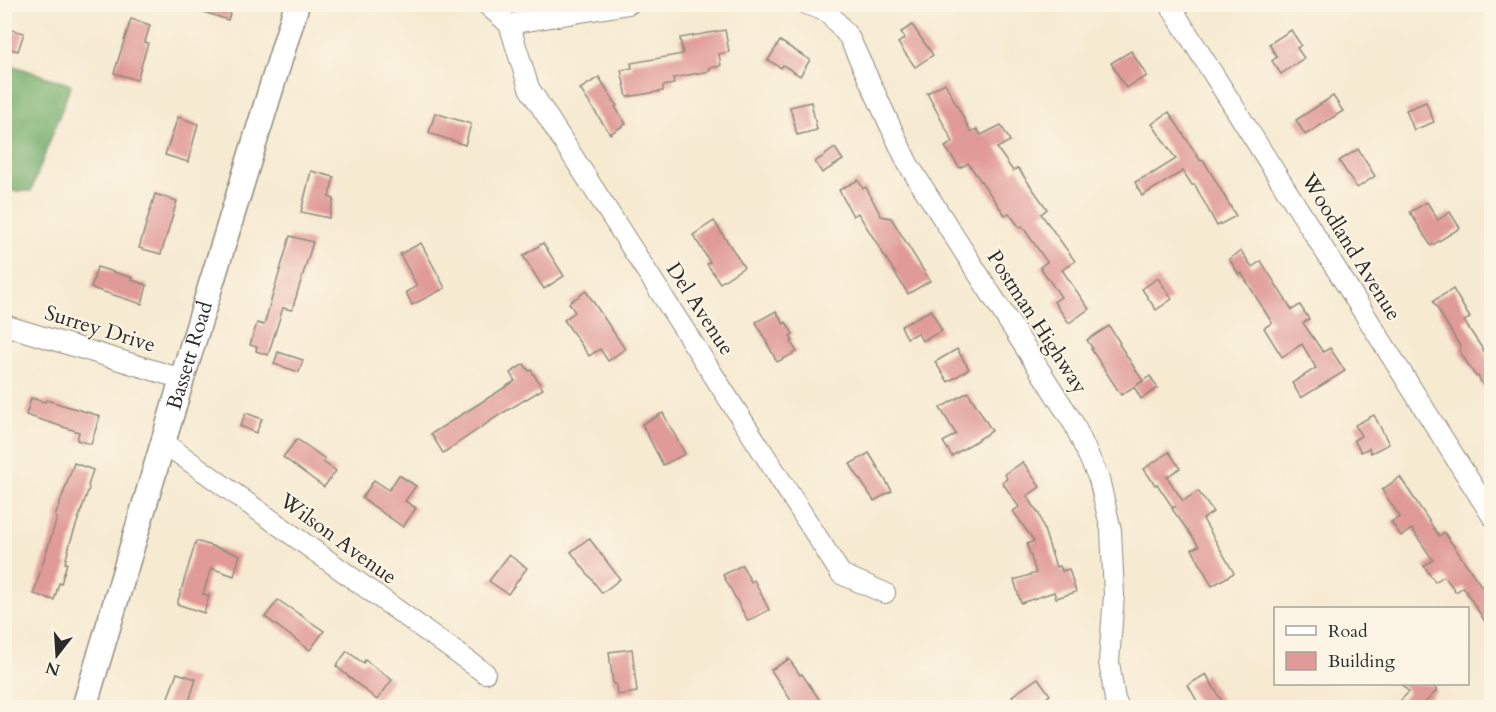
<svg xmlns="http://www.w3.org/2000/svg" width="1496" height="712" viewBox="0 0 1496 712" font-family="Cardo,serif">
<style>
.forest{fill:#75ad6c;stroke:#506c4c;stroke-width:1.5}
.building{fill:#e09a97}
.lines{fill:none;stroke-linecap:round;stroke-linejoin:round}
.minor-casing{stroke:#908a7e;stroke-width:22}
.tertiary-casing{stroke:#908a7e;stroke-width:27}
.minor{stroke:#fff;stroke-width:20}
.tertiary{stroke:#fff;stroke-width:24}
.labels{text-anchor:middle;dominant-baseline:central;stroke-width:4.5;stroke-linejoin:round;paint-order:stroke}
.street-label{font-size:21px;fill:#2b2b2b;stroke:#fcf5e5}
</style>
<rect width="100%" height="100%" fill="#fcf5e5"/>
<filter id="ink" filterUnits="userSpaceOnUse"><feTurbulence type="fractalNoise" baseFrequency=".0167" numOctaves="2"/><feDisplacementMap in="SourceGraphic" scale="12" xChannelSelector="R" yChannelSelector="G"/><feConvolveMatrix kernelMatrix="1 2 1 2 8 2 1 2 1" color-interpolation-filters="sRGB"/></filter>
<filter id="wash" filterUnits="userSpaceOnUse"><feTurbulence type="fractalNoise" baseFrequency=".008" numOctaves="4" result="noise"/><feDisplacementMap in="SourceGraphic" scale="24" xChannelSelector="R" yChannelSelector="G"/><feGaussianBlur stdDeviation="1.35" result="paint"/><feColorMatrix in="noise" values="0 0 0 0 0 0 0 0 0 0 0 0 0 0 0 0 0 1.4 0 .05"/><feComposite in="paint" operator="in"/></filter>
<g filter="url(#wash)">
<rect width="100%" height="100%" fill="#f6ead1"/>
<path class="forest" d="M5 63 71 85 31 191H5Z"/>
<g id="blocks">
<g class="building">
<path d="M190 4H233L228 20 189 7Z"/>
<path d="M131 19 150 25 145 42 148 43 137 80 114 73Z"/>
<path d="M912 25 933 55 915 67 898 43 905 38 901 32Z"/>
<path d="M4 28 24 33 18 51 4 47Z"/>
<path d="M725 30 729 52 719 54 721 66 709 68 710 71 673 78 674 84 663 86V91L627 97 621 70 632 68 631 63 683 54 680 38Z"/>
<path d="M1291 30 1301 45 1297 48 1304 58 1281 74 1272 61 1277 57 1269 44Z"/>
<path d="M780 41 810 60 800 76 783 65 781 68 768 60Z"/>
<path d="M1131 51 1147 76 1126 88 1111 63Z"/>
<path d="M599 77 617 106 615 107 626 124 610 134 580 89Z"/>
<path d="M945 83 971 132 977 129 981 135 1001 125 1010 141 997 148 1013 171 1018 168 1047 209 1041 214 1075 261 1062 270 1089 309 1069 323 1054 302 1061 297 1040 267 1047 262 1022 226 1020 228 1009 213 1005 215 968 163 960 168 945 147 953 142 927 93Z"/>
<path d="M1333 96 1343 111 1305 135 1296 120Z"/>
<path d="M811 102 817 130 797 135 790 107Z"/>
<path d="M1426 102 1434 122 1414 130 1406 110Z"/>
<path d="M1169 112 1200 160 1204 161 1236 216 1217 226 1195 185H1192L1183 171 1142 196 1135 182 1152 173V174L1176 159 1152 124Z"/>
<path d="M435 113 471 124 465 145 429 133Z"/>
<path d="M178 117 198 124 188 162 165 155Z"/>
<path d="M835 148 843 160 822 173 815 162Z"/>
<path d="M1358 149 1375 176 1357 188 1339 161Z"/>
<path d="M311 171 334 177 329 197 334 199 329 218 301 212Z"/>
<path d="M858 180 863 189 866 187 881 216 891 218 930 281 908 294 858 213 853 216 839 190Z"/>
<path d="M155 194 177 201 161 254 139 248Z"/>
<path d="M1427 202 1438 220 1450 212 1460 228 1431 246 1410 212Z"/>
<path d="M714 221 744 267 720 283 707 264 710 262 693 235Z"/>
<path d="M290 236 313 242 292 310 283 308 268 355 256 351 257 347 250 345 257 323 264 325Z"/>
<path d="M421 243 445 288 412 305 406 292 417 286 400 254Z"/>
<path d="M543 243 564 276 544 289 523 256Z"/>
<path d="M1241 251 1252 267 1261 261 1292 310 1300 305 1309 319 1303 323 1323 352 1330 348 1345 371 1301 398 1292 383 1316 368 1302 344 1282 357 1264 328 1272 323 1242 274 1243 273 1239 275 1229 259Z"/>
<path d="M97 267 133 278 132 280 147 285 142 304 91 288Z"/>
<path d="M1158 278 1172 299 1156 310 1142 289Z"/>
<path d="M1453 289 1470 318 1464 321 1491 362V402L1478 376 1476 377 1459 350 1461 348 1433 301Z"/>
<path d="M586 291 625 349 608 361 600 349 589 356 564 320 575 312 569 303Z"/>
<path d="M931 310 942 331 922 341 918 333 907 338 901 326Z"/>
<path d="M776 311 784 324 786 322 793 334 790 336 793 341 791 342 797 352 777 362 756 322Z"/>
<path d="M1109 326 1120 343 1119 344 1143 381 1121 395 1091 349H1093L1087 340Z"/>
<path d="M957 349 969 369 948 382 935 362Z"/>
<path d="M278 352 303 360 299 372 274 364Z"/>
<path d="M524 364 529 371 531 370 543 389 501 414 443 453 431 434 515 381 510 373Z"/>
<path d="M1150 376 1158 388 1141 399 1134 387Z"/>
<path d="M968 392 992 431 952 456 943 442 956 434 940 408Z"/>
<path d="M31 398 45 402 46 400 100 416 91 444 77 440 79 432 26 415Z"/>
<path d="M246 413 262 419 256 433 240 426Z"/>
<path d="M663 413 685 454 663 465 642 424Z"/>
<path d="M1374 415 1389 444 1371 453 1369 448 1361 452 1354 440 1361 436 1355 425Z"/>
<path d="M297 439 325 459 323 462 336 471 324 487 283 457Z"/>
<path d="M1169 452 1180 468 1167 477 1183 501 1198 491 1213 512 1203 519 1234 573 1212 586 1192 549 1199 546 1172 509 1176 506 1173 508 1157 484 1155 485 1144 469Z"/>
<path d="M869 453 892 491 874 501 850 464Z"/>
<path d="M1023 462 1040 487 1027 496 1039 514 1056 567 1060 566 1062 571 1069 569 1076 592 1056 598 1054 592 1021 603 1014 580 1036 573 1027 544 1034 541 1013 511 1019 507 1002 482 1007 479 1005 474Z"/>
<path d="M74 463 93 470 88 486 89 488 70 543 65 563H67L61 584 59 583 54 600 34 594V592L57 518 55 517Z"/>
<path d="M399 475 416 486 405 501 416 508 403 527 362 498 374 480 389 490Z"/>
<path d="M1400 477 1439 536 1444 532 1491 600V631L1463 587 1456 592 1444 576 1435 582 1424 566 1433 560 1412 529 1401 536 1391 522 1400 517 1382 490Z"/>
<path d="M589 538 620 579 602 593 571 552Z"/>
<path d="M196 541 240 555 234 576 211 568 203 594 209 596 204 613 177 604Z"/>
<path d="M509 555 527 568 508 594 489 581Z"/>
<path d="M742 565 751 582 754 580 769 610 748 621 723 575Z"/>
<path d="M278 600 324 631 310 650 265 617Z"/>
<path d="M632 649 637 692 617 695 616 684H613L609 652Z"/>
<path d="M347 651 363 663 365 660 392 680 377 700 336 666Z"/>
<path d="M789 659 800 675 802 674 825 708H796L771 670Z"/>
<path d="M177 673 196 679 187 708H164Z"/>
<path d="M1206 674 1226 708H1201L1188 685Z"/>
<path d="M1038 678 1050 695 1033 707 1030 703 1021 708 1012 696Z"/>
<path d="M1401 684H1430L1437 690 1420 708H1393L1409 692Z"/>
</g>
</g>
</g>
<g filter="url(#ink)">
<use href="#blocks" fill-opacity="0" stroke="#908a7e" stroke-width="1.5"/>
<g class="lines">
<defs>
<g id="minor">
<path d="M486 4 509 24 629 4"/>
<path d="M806 4 828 12 849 37 908 164 1074 424 1099 479 1111 530 1114 595 1109 662 1115 700 1119 708"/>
<path d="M1169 4 1492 516"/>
<path d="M509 24 529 88 841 574 885 593"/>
<path d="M4 325 182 379"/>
<path d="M164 443 485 673"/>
</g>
<g id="tertiary">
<path id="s1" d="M84 708 182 379 297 4"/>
</g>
</defs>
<use href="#minor" class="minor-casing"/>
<use href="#tertiary" class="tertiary-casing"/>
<use href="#minor" class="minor"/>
<use href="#tertiary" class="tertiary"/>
</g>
</g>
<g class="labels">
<g class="street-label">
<text transform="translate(1351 247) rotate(58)">Woodland Avenue</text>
<text transform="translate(700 309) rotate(57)">Del Avenue</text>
<text transform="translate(1037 322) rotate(57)">Postman Highway</text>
<text transform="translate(100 329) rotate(17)">Surrey Drive</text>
<text stroke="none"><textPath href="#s1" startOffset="368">Bassett Road</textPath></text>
<text transform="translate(338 539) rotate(36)">Wilson Avenue</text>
</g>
</g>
<rect width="1496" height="712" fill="none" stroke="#fcf5e5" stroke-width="24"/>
<rect x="1274" y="607" width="195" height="78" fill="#fcf5e5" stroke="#a8a49b" stroke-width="1.5"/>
<rect x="1286" y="626" width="30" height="9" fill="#ffffff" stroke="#a8a49b" stroke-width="1.5"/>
<text x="1328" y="637" font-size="18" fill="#2b2b2b">Road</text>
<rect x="1286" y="652" width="30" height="18" fill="#e09a97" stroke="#a8a49b" stroke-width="1.5"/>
<text x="1328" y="667" font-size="18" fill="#2b2b2b">Building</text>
<g transform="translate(57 655) rotate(197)" stroke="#fcf5e5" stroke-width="4.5" paint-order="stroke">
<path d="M0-4.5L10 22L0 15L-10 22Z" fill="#2b2b2b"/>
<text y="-9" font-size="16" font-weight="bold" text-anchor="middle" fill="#2b2b2b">N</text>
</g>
</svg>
